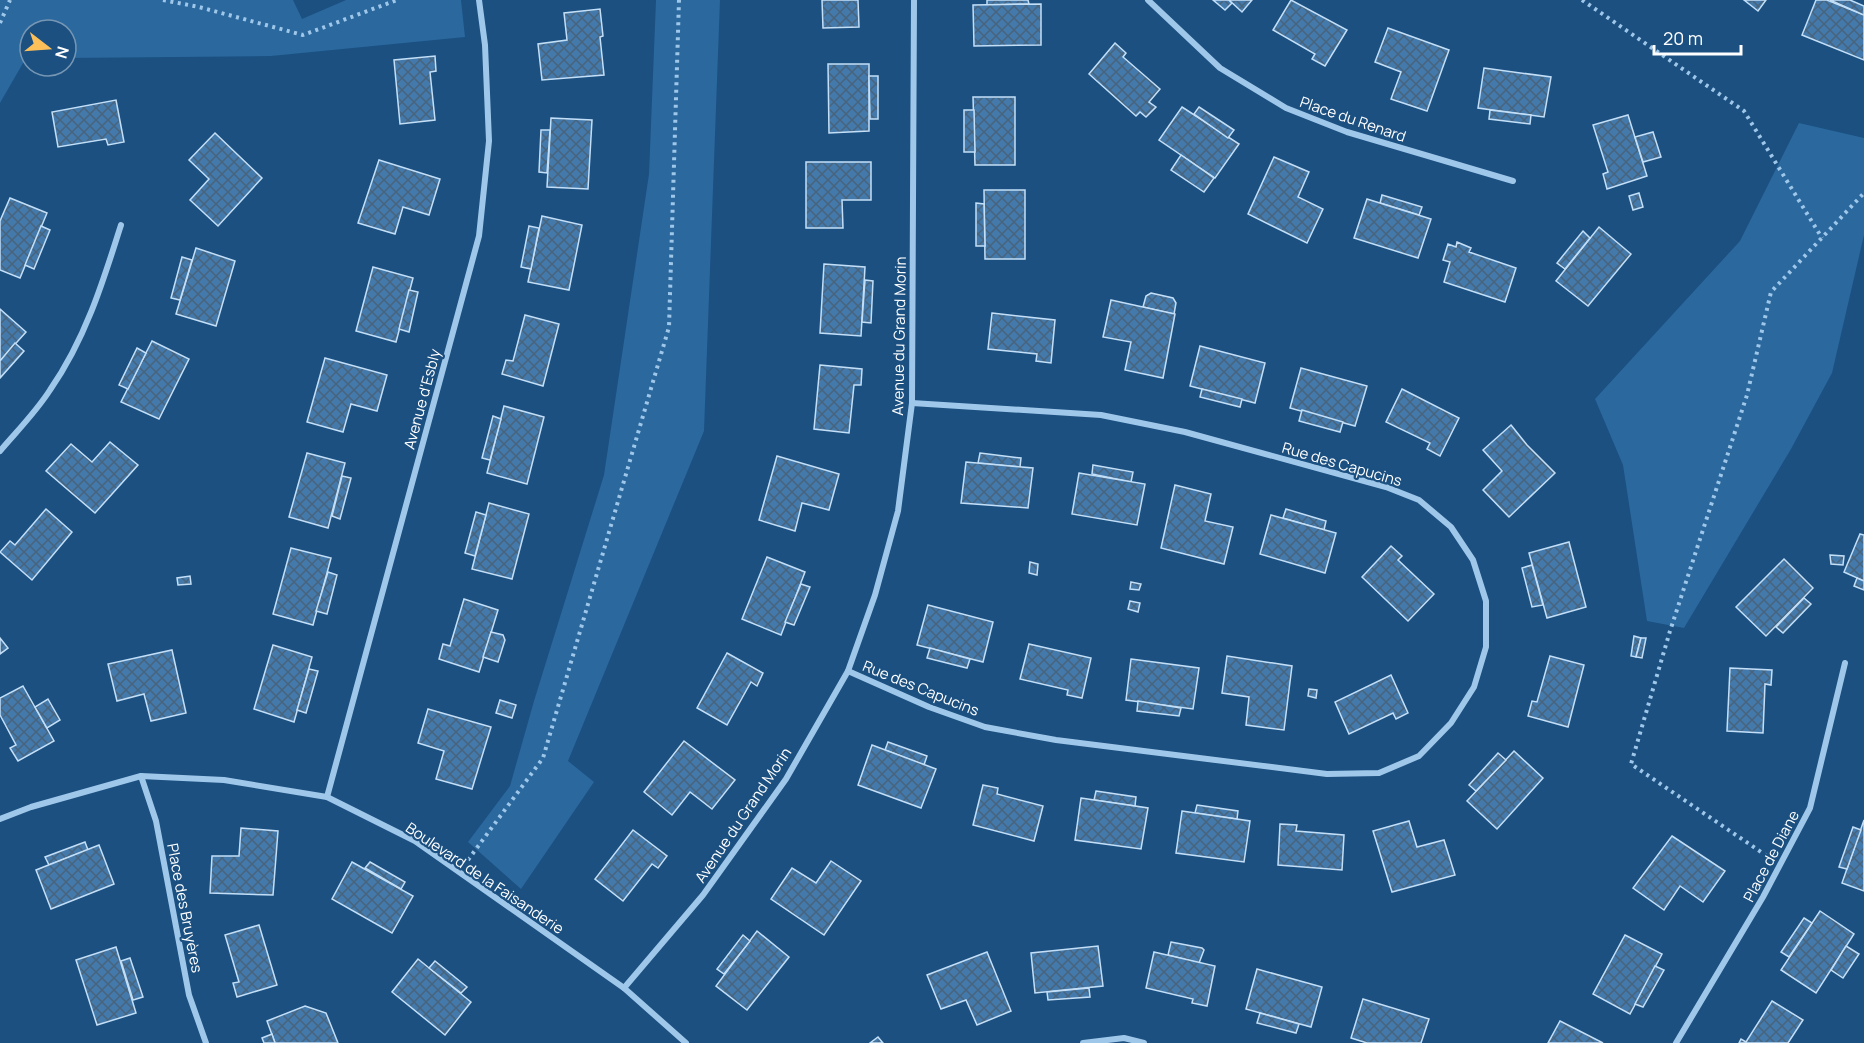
<svg xmlns="http://www.w3.org/2000/svg" width="1864" height="1043" viewBox="0 0 1864 1043" font-family="Manrope,sans-serif">
<style>
.green{fill:#2a689e}
.building{fill:url(#building-cross-hatch);stroke:#c3dff8;stroke-width:1.5}
.lines{fill:none;stroke-linecap:round;stroke-linejoin:round}
.path{stroke:#9fc7ea;stroke-width:4;stroke-dasharray:3 4.5;stroke-linecap:butt}
.minor{stroke:#9fc7ea;stroke-width:6}
.labels{text-anchor:middle;dominant-baseline:central;stroke-width:4.5;stroke-linejoin:round;paint-order:stroke}
.street-label{font-size:15px;fill:#fff;stroke:#1b5081}
</style>
<defs>
<pattern id="building-cross-hatch" width="8" height="8" patternUnits="userSpaceOnUse" patternTransform="scale(1.5)"><rect width="8" height="8" fill="#447aab"/><path d="M0 0l8 8M0 8l8-8" fill="none" stroke="#48637c"/></pattern>
</defs>
<rect width="100%" height="100%" fill="#1b5081"/>
<g class="green">
<path d="M0 0H293L302 19 346 0H461L465 37 271 56 66 58V30H30V58H26L0 103Z"/>
<path d="M656 0H720L704 431 568 761 594 782 521 889 468 842 510 786 534 701 604 475 649 174Z"/>
<path d="M1799 123 1864 138V235L1832 373 1791 449 1684 628 1647 621 1623 465 1595 399 1740 241Z"/>
</g>
<g class="building">
<path d="M822 0H858L859 27 823 28Z"/>
<path d="M987 0H1028L1029 4 987 5Z"/>
<path d="M1213 0H1229L1232 3 1225 10Z"/>
<path d="M1229 0H1252L1242 12Z"/>
<path d="M1291 0 1347 30 1325 66 1312 59 1315 54 1273 30Z"/>
<path d="M1744 0H1766L1758 11Z"/>
<path d="M1816 0H1827L1864 15V60L1802 35Z"/>
<path d="M1830 0H1850L1864 6V15Z"/>
<path d="M1041 4V45L974 46 973 5Z"/>
<path d="M600 9 603 36 600 37 604 75 542 80 538 44 567 40 564 13Z"/>
<path d="M1388 28 1449 50 1427 111 1391 99 1401 72 1375 62Z"/>
<path d="M1115 43 1126 53 1123 57 1160 89 1149 102 1156 107 1146 117 1140 112 1136 116 1089 74Z"/>
<path d="M435 56 436 71 430 72 435 120 400 124 394 60Z"/>
<path d="M828 64H869V131L829 133Z"/>
<path d="M1484 68 1551 77 1544 117 1478 108Z"/>
<path d="M869 76H878V119H870Z"/>
<path d="M973 97H1015V165H975Z"/>
<path d="M116 100 124 142 108 145 106 139 58 147 52 112Z"/>
<path d="M1182 107 1239 144 1215 178 1159 140Z"/>
<path d="M1199 107 1234 130 1228 138 1194 114Z"/>
<path d="M964 110H974L975 152H964Z"/>
<path d="M1490 110 1531 115 1530 124 1489 119Z"/>
<path d="M1628 115 1647 176 1607 189 1603 174 1608 172 1593 125Z"/>
<path d="M551 118 592 120 588 189 547 187Z"/>
<path d="M541 130H550L547 173 539 172Z"/>
<path d="M1653 132 1661 157 1643 162 1635 137Z"/>
<path d="M215 133 262 178 218 226 190 200 209 179 189 160Z"/>
<path d="M1181 155 1214 178 1204 192 1171 170Z"/>
<path d="M1274 157 1309 172 1298 197 1323 209 1307 243 1248 214Z"/>
<path d="M379 160 440 179 429 215 403 207 395 234 358 223Z"/>
<path d="M806 162H871V200H842L843 228H806Z"/>
<path d="M984 190H1025V259H985Z"/>
<path d="M1639 193 1643 207 1633 210 1629 196Z"/>
<path d="M1382 195 1422 207 1419 215 1380 203Z"/>
<path d="M10 198 47 213 20 278 0 270V221Z"/>
<path d="M1367 199 1431 219 1418 258 1354 238Z"/>
<path d="M976 203 984 204 985 246H976Z"/>
<path d="M542 216 582 225 569 290 528 282Z"/>
<path d="M41 226 50 230 34 269 25 265Z"/>
<path d="M529 226 539 228 531 269 521 267Z"/>
<path d="M1599 227 1631 254 1588 306 1556 281Z"/>
<path d="M1583 231 1590 238 1565 269 1557 263Z"/>
<path d="M1457 242 1471 248 1469 252 1516 268 1505 302 1444 282 1450 262 1443 260 1448 244 1456 247Z"/>
<path d="M196 248 235 261 216 326 176 314Z"/>
<path d="M182 257 192 260 180 300 171 298Z"/>
<path d="M824 264 865 267 861 336 820 333Z"/>
<path d="M373 267 413 278 396 342 356 331Z"/>
<path d="M865 280 873 281 871 323 862 322Z"/>
<path d="M409 290 418 292 409 332 399 329Z"/>
<path d="M1151 293 1173 298 1176 303 1174 314 1143 307 1146 296Z"/>
<path d="M1111 300 1175 314 1163 378 1125 370 1131 342 1103 337Z"/>
<path d="M0 309 26 332 0 361Z"/>
<path d="M992 313 1055 320 1051 363 1036 361 1037 354 988 349Z"/>
<path d="M525 315 559 324 543 386 502 374 506 360 513 361Z"/>
<path d="M152 341 189 359 159 419 121 402Z"/>
<path d="M15 343 24 351 0 378V361Z"/>
<path d="M1200 346 1265 363 1255 403 1190 386Z"/>
<path d="M137 348 146 353 128 389 119 385Z"/>
<path d="M325 358 387 375 377 411 351 404 343 432 307 422Z"/>
<path d="M820 365 862 369 861 385H854L849 433 814 429Z"/>
<path d="M1301 368 1367 386 1355 426 1290 408Z"/>
<path d="M1202 389 1242 399 1240 407 1200 397Z"/>
<path d="M1402 389 1459 418 1440 456 1427 449 1430 443 1386 422Z"/>
<path d="M504 406 544 417 527 484 487 473Z"/>
<path d="M1302 410 1343 422 1340 432 1299 421Z"/>
<path d="M493 416 501 419 490 460 482 458Z"/>
<path d="M1511 425 1527 445 1555 473 1509 517 1483 490 1502 471 1483 450Z"/>
<path d="M110 442 138 465 95 513 46 471 71 444 92 462Z"/>
<path d="M307 453 345 463 328 528 289 517Z"/>
<path d="M980 453 1021 458 1020 467 978 463Z"/>
<path d="M777 456 839 474 829 510 802 503 795 531 759 520Z"/>
<path d="M966 462 1033 468 1028 508 961 503Z"/>
<path d="M1093 465 1133 472 1131 482 1092 474Z"/>
<path d="M1079 473 1145 484 1137 525 1072 514Z"/>
<path d="M342 476 351 478 340 519 332 516Z"/>
<path d="M1175 485 1211 494 1205 521 1233 527 1224 564 1161 548Z"/>
<path d="M489 503 529 514 512 579 472 569Z"/>
<path d="M46 509 72 532 32 580 0 552 10 541 15 545Z"/>
<path d="M1286 509 1326 521 1324 530 1283 518Z"/>
<path d="M476 512 486 515 475 556 465 553Z"/>
<path d="M1271 515 1336 533 1325 573 1260 554Z"/>
<path d="M1860 534 1864 535V581L1844 572Z"/>
<path d="M1569 542 1586 607 1547 618 1529 553Z"/>
<path d="M1391 546 1402 556 1398 560 1434 594 1408 621 1362 577Z"/>
<path d="M291 548 331 558 313 625 273 614Z"/>
<path d="M1830 555 1844 556 1843 565 1831 564Z"/>
<path d="M767 557 805 572 781 635 742 619Z"/>
<path d="M1784 559 1813 588 1766 636 1736 607Z"/>
<path d="M1030 562 1038 564 1037 575 1029 573Z"/>
<path d="M1532 565 1543 605 1532 607 1522 568Z"/>
<path d="M328 572 337 575 327 614 316 611Z"/>
<path d="M190 576 191 584 178 585 177 578Z"/>
<path d="M1857 578 1864 581V590L1854 586Z"/>
<path d="M1131 582 1141 584 1139 590 1130 589Z"/>
<path d="M801 584 810 587 794 625 785 622Z"/>
<path d="M1804 598 1811 604 1783 633 1776 627Z"/>
<path d="M464 599 498 610 479 672 439 659 443 644 450 646Z"/>
<path d="M1130 601 1140 603 1138 612 1128 609Z"/>
<path d="M928 605 993 622 983 662 917 645Z"/>
<path d="M491 632 503 635 505 640 498 662 483 657Z"/>
<path d="M1634 636 1641 638 1636 657 1631 656Z"/>
<path d="M0 638 8 648 0 654Z"/>
<path d="M1641 638H1646L1642 658 1636 657Z"/>
<path d="M1029 644 1091 658 1082 698 1067 695 1068 690 1020 679Z"/>
<path d="M273 645 312 657 294 722 254 709Z"/>
<path d="M930 648 970 659 967 668 927 658Z"/>
<path d="M172 650 186 713 151 721 144 694 117 701 108 664Z"/>
<path d="M727 653 763 673 757 686 751 682 727 725 697 708Z"/>
<path d="M1227 656 1292 666 1284 730 1246 725 1249 697 1222 693Z"/>
<path d="M1550 656 1584 665 1568 727 1528 716 1532 701 1537 702Z"/>
<path d="M1131 659 1199 668 1193 709 1126 700Z"/>
<path d="M1730 668 1772 670 1771 685 1765 684 1763 733 1727 731Z"/>
<path d="M309 669 318 671 306 713 297 710Z"/>
<path d="M1391 675 1408 713 1396 719 1393 713 1349 734 1335 702Z"/>
<path d="M23 686 54 741 18 761 10 748 16 745 0 715V698Z"/>
<path d="M1309 689 1317 690 1316 698 1308 696Z"/>
<path d="M48 699 60 720 47 728 35 707Z"/>
<path d="M500 700 516 705 512 718 496 713Z"/>
<path d="M1138 701 1181 708 1179 716 1137 711Z"/>
<path d="M428 709 491 727 472 789 436 779 444 751 418 743Z"/>
<path d="M684 741 735 780 712 809 690 792 672 815 644 792Z"/>
<path d="M888 742 927 756 924 765 885 750Z"/>
<path d="M872 745 936 769 921 808 858 785Z"/>
<path d="M1514 751 1543 778 1497 829 1467 801Z"/>
<path d="M1498 753 1506 760 1476 791 1469 785Z"/>
<path d="M983 785 998 788 997 794 1043 806 1034 841 973 825Z"/>
<path d="M1096 791 1136 797 1135 806 1094 800Z"/>
<path d="M1081 798 1148 808 1141 849 1075 840Z"/>
<path d="M1197 805 1238 811 1237 819 1195 813Z"/>
<path d="M1182 811 1250 821 1244 862 1176 853Z"/>
<path d="M1864 820V891L1842 883Z"/>
<path d="M1409 821 1417 847 1444 840 1455 875 1392 892 1373 831Z"/>
<path d="M1280 824 1297 825 1296 831 1344 835 1342 870 1278 865Z"/>
<path d="M1853 827 1861 830 1847 869 1839 867Z"/>
<path d="M241 828 278 831 273 895 210 893 212 856H239Z"/>
<path d="M633 830 667 856 658 868 652 864 623 901 595 879Z"/>
<path d="M1672 836 1725 871 1703 902 1680 886 1664 910 1633 888Z"/>
<path d="M85 842 88 850 49 865 45 857Z"/>
<path d="M99 845 114 884 51 909 36 870Z"/>
<path d="M831 861 861 881 824 935 771 899 792 868 816 883Z"/>
<path d="M352 862 413 896 392 933 332 899Z"/>
<path d="M370 862 405 882 401 889 365 868Z"/>
<path d="M1820 911 1854 934 1816 993 1781 970Z"/>
<path d="M1804 918 1812 923 1789 957 1781 952Z"/>
<path d="M259 925 277 985 237 997 233 983 239 982 225 935Z"/>
<path d="M757 931 789 957 747 1010 716 986Z"/>
<path d="M743 935 750 941 724 974 717 969Z"/>
<path d="M1625 935 1662 954 1630 1014 1593 994Z"/>
<path d="M1171 942 1202 948 1204 950 1199 963 1168 955Z"/>
<path d="M1098 946 1103 986 1035 993 1031 953Z"/>
<path d="M1846 946 1859 954 1843 978 1831 970Z"/>
<path d="M116 947 136 1013 97 1025 76 960Z"/>
<path d="M987 952 1011 1011 977 1025 966 1000 941 1009 927 975Z"/>
<path d="M1154 952 1215 966 1207 1006 1192 1003 1193 999 1146 988Z"/>
<path d="M130 958 143 997 133 1000 121 961Z"/>
<path d="M418 959 471 1002 445 1035 392 992Z"/>
<path d="M435 961 467 987 461 993 429 968Z"/>
<path d="M1655 966 1664 970 1643 1007 1635 1004Z"/>
<path d="M1257 969 1322 987 1311 1027 1246 1009Z"/>
<path d="M1089 988 1090 997 1048 1000 1047 992Z"/>
<path d="M1363 999 1429 1019 1421 1043H1367L1351 1038Z"/>
<path d="M1772 1001 1803 1020 1788 1043H1739L1741 1039 1746 1042Z"/>
<path d="M305 1006 326 1013 338 1043H275L267 1021Z"/>
<path d="M1260 1013 1299 1024 1296 1033 1257 1023Z"/>
<path d="M1560 1021 1603 1043H1548Z"/>
<path d="M272 1034 275 1043H264L262 1038Z"/>
<path d="M878 1037 883 1043H870Z"/>
</g>
<g class="lines">
<g class="path">
<path d="M163 0 199 7 303 35 397 0"/>
<path d="M1582 0 1744 111 1822 238"/>
<path d="M0 23 10 0"/>
<path d="M1767 856 1631 764 1670 631 1747 395 1771 292 1864 193"/>
<path d="M468 860 543 758 669 327 679 0"/>
</g>
<g class="minor">
<path d="M1148 0 1220 68 1286 108 1347 132 1513 181"/>
<path d="M0 451C17 431 36 412 50 390 85 340 103 282 121 225"/>
<path d="M848 671 929 707 985 727 1056 740 1327 774 1379 773 1419 756 1451 723 1474 687 1486 647V601L1473 560 1451 527 1419 500 1386 487 1185 432 1101 415 912 403"/>
<path d="M141 776 156 821 189 995 206 1043"/>
<path d="M327 797 479 236 489 141 485 45 479 0"/>
<path d="M0 819 31 807 141 776 224 780 327 797 415 841 624 988 686 1043"/>
<path d="M624 988 703 895 786 779 848 671 875 595 898 511 912 403 914 0"/>
<path d="M1083 1043 1124 1038 1144 1043"/>
<path d="M1676 1043 1763 897 1810 808 1845 663"/>
</g>
</g>
<g class="labels">
<g class="street-label">
<text transform="translate(1353 119) rotate(19)">Place du Renard</text>
<text transform="translate(899 336) rotate(-89)">Avenue du Grand Morin</text>
<text transform="translate(422 399) rotate(-75)">Avenue d'Esbly</text>
<text transform="translate(1342 464) rotate(16)">Rue des Capucins</text>
<text transform="translate(921 688) rotate(22)">Rue des Capucins</text>
<text transform="translate(743 815) rotate(-56)">Avenue du Grand Morin</text>
<text transform="translate(1771 856) rotate(-62)">Place de Diane</text>
<text transform="translate(485 878) rotate(34)">Boulevard de la Faisanderie</text>
<text transform="translate(185 908) rotate(79)">Place des Bruyères</text>
</g>
</g>
<g transform="translate(48 48) rotate(107)"><circle r="28" fill="#1b5081" stroke="#7696b3" stroke-width="1.5"/>
<path d="M0-4.5L10 22L0 15L-10 22Z" fill="#fcc05b"/>
<text y="-9" font-size="16" font-weight="bold" text-anchor="middle" fill="#ffffff">N</text>
</g>
<path d="M1654 45v9h87v-9" fill="none" stroke="#ffffff" stroke-width="3"/>
<text x="1663" y="45" font-size="18" fill="#ffffff" stroke="#1b5081" stroke-width="4.5" paint-order="stroke">20 m</text>
</svg>
